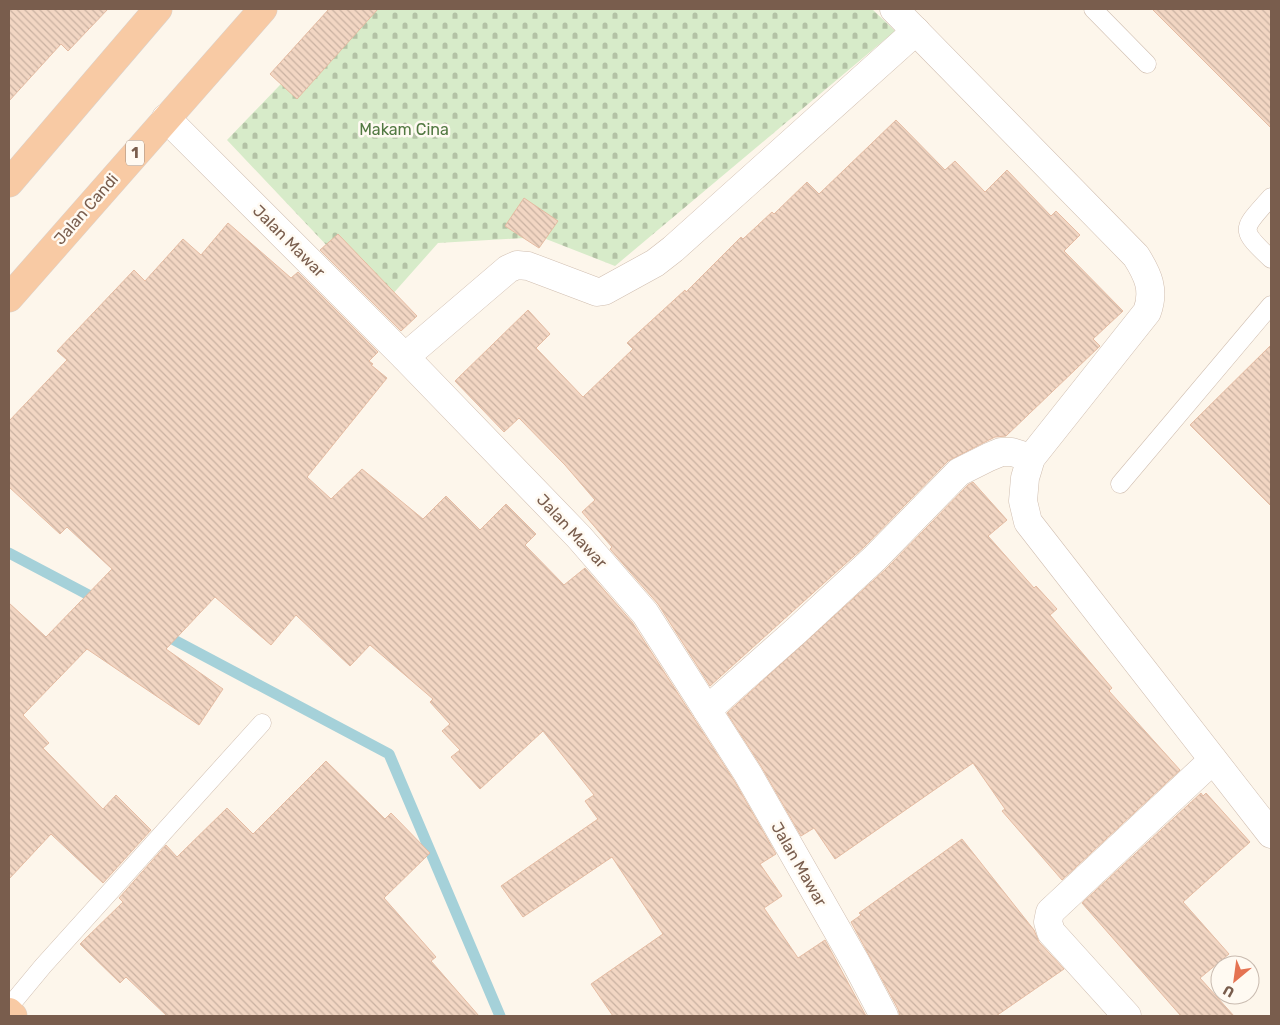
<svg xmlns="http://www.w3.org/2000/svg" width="1280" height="1025" viewBox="0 0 1280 1025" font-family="Rubik,sans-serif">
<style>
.cemetery{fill:url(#cemetery-stones)}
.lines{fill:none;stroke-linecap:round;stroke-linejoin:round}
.stream{stroke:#a5d1d9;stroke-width:11}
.building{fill:url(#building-back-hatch);stroke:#e5bca3}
.service-casing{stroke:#d0beb0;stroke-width:19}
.minor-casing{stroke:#d0beb0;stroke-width:29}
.trunk-casing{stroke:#d9d2cd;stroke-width:29}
.service{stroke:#fff;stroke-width:18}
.minor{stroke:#fff;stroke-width:28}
.trunk{stroke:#f8caa4;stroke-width:28}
.labels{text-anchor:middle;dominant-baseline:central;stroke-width:5;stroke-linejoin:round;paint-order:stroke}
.shield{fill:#fffaf2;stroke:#a18c7e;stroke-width:1}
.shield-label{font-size:15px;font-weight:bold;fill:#795d4d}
.park-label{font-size:16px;fill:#527942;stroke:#fffaf2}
.street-label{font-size:16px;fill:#795d4d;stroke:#fffaf2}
</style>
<defs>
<pattern id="cemetery-stones" width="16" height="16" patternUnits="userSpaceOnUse" patternTransform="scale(1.25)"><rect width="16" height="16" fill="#d7ebc9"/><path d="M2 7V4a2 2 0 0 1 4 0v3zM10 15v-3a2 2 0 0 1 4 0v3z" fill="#b3c2a5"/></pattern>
<pattern id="building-back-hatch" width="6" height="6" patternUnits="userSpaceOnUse" patternTransform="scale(1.25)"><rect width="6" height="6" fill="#f2d6c3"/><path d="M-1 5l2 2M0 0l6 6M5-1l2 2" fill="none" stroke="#c9b1a1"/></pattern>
</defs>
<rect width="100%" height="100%" fill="#fdf6eb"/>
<path class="cemetery" d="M353 9H872L895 31 615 266 541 237 438 243 383 305 227 140Z"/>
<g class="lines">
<g class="stream">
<path d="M9 553 100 601"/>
<path d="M161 633 389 754 500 1016"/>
</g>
</g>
<g class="building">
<path d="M9 9H108L68 51 61 44 9 101Z"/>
<path d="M329 9H378L297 99 270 74Z"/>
<path d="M1152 9H1271V128Z"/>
<path d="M896 120 945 170 955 161 985 192 1007 170 1051 216 1056 211 1080 235 1064 251 1123 311 1093 339 1100 346 1006 436 995 437 983 443 948 461 864 547 710 686 658 604 610 549 612 547 582 512 595 500 565 465 519 418 504 432 455 381 528 310 550 334 536 348 583 397 633 349 627 343 685 290 686 292 741 237 743 239 772 212 774 214 807 182 819 194Z"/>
<path d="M524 198 558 221 539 248 505 226Z"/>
<path d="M228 223 291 278 298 272 378 352 369 361 373 364 371 365 387 378 307 477 331 499 362 469 423 519 446 496 480 530 506 504 536 534 525 545 564 585 585 568 632 622 735 782 776 854 760 864 782 896 764 908 798 958 825 940 866 1016H613L591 984 663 934 612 857 523 917 501 886 598 819 585 801 594 795 543 731 480 789 451 757 460 750 442 731 450 724 430 702 433 699 370 645 350 666 296 615 271 645 215 597 166 649 223 689 199 725 87 649 23 715 49 743 43 748 103 809 116 795 151 830 103 883 51 834 9 879V603L46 637 112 569 67 527 60 534 9 487V421L67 360 57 351 134 270 145 281 183 239 201 255Z"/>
<path d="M338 234 417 316 401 331 320 250Z"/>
<path d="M1271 345V506L1190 425Z"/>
<path d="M973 482 1007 520 988 536 1034 588 1036 586 1057 609 1050 615 1112 688 1109 691 1180 770 1062 880 1002 811 1005 809 973 763 835 859 814 828 801 836 761 766 727 713 886 569 968 485Z"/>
<path d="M326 761 385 819 391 813 430 853 384 898 436 957 431 961 479 1016H167L126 977 120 983 80 944 123 902 119 898 166 845 177 857 227 808 253 834Z"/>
<path d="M1201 793 1203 796 1206 793 1250 842 1183 902 1229 954 1200 978 1234 1016H1181L1082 903Z"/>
<path d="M962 839 1034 930 1039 942 1064 969 996 1016H900L898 1009 851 922 861 915 859 913Z"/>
</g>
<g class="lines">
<defs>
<g id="service">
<path d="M1093 9 1147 64"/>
<path d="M1271 197C1242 230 1238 228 1271 259"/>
<path d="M1120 484 1271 305"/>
<path d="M9 1007 43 966 262 723"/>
</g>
<g id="minor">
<path d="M894 9 1136 256C1148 275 1155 290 1147 312L1031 458 1025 478 1023 501 1028 522 1271 834"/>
<path d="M166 118 405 357 579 537 645 613 748 774 856 963 884 1016"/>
<path d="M405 357 508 269 517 265 528 266 597 292 604 291 655 263 673 249 916 31"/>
<path d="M707 710 795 632 875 558 959 472 989 457 1001 452H1012L1031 458"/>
<path d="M1127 1016 1051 932 1048 922 1050 912 1213 760"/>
</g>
<g id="trunk">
<path d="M9 183 158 9"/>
<path d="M9 298 263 9"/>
<path d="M9 1012 13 1016"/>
</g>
</defs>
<use href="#service" class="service-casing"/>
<use href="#minor" class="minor-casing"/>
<use href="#trunk" class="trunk-casing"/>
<use href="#service" class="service"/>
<use href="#minor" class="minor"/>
<use href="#trunk" class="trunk"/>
</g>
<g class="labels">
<rect class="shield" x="126" y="140.5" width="18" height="25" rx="4"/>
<g class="shield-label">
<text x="135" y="153">1</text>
</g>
<g class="park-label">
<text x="404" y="129">Makam Cina</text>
</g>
<g class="street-label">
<text transform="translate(86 209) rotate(-49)">Jalan Candi</text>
<text transform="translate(289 241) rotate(45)">Jalan Mawar</text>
<text transform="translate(572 531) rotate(47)">Jalan Mawar</text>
<text transform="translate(799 864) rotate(60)">Jalan Mawar</text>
</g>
</g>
<rect width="1280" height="1025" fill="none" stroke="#795d4d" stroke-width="20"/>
<g transform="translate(1235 980) rotate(209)"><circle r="24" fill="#fffaf2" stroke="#c9bbb0"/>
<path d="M0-4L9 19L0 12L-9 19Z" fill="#e57352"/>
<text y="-8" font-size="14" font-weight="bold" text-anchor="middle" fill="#795d4d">U</text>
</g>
</svg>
